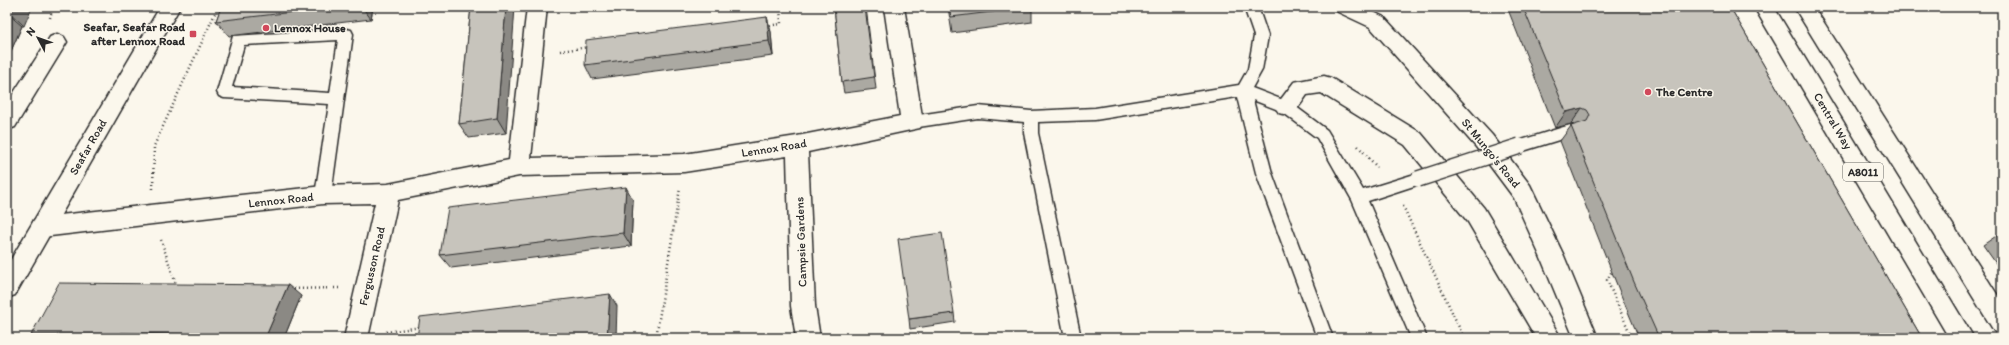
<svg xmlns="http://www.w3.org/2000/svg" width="2009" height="345" viewBox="0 0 2009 345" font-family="Itim,sans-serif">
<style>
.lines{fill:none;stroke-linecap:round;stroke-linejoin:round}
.lane-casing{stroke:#2b2b2b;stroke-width:3}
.street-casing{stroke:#2b2b2b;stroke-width:3}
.secondary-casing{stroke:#2b2b2b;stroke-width:3}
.primary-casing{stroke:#2b2b2b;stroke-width:3}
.path{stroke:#2b2b2b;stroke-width:2.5;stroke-dasharray:1 3;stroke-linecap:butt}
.lane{fill:#fbf7ec;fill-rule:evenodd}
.street{fill:#fbf7ec;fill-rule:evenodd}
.secondary{fill:#fbf7ec;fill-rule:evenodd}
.primary{fill:#fbf7ec;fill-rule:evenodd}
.lane-bridge-casing{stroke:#2b2b2b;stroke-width:18;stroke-linecap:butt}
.lane-bridge{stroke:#fbf7ec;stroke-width:15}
.wall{fill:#aba9a2;stroke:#2b2b2b}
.shaded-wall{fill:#8b8984;stroke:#2b2b2b}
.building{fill:#c7c4bc;stroke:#2b2b2b}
.poi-dot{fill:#d1495b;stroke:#fbf7ec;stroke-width:1.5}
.labels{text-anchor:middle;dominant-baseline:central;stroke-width:3;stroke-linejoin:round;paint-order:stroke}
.shield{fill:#fbf7ec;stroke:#696865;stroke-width:1}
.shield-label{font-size:11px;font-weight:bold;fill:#2b2b2b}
.poi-label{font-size:12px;font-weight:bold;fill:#2b2b2b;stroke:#fbf7ec;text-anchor:start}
.street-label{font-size:12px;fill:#2b2b2b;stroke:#fbf7ec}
</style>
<rect width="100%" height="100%" fill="#fbf7ec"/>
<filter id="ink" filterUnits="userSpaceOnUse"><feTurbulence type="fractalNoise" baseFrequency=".025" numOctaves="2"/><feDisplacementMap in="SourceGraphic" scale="8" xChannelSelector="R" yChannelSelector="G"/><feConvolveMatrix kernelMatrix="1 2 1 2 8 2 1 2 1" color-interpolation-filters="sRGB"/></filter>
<g filter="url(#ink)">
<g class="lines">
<defs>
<g id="lane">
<path d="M1244 7H1258L1268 36 1262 70 1252 88 1291 103 1327 130 1363 190 1418 173 1423 175 1426 179 1423 183 1368 201 1427 338H1411L1352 200 1317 138 1281 111 1253 100 1272 173 1333 338H1317L1256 173 1237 97 1095 120 1038 122V133L1081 338H1065L1024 133V122L978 118 912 128 907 126 905 122 907 118 912 116 978 106 1031 111 1095 108 1239 85 1248 69 1254 36Z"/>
<path d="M346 29 351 30 353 34 331 195 328 200 323 201 318 200 315 195 329 104 224 98 219 96 217 92 233 36ZM338 40 330 93 232 87 244 45Z"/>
<path d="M1570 125 1575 127 1577 131 1575 135 1520 152 1515 150 1513 146 1515 142Z"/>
</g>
<g id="street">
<path d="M527 7H547L531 158 684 154 797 136 900 116 884 7H904L923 122 920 128 808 152 815 306 820 338H796L791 306 787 156 684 172 519 176 398 200 368 338H344L375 203 323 204 42 237 34 234 31 227 34 220 42 217 323 186 388 184 509 160Z"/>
<path d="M1335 7H1363L1384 17 1492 135 1530 185 1564 256 1598 338H1574L1540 256 1514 198 1476 147 1370 27 1338 12Z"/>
<path d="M57 34 64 37 67 42 15 127 7 130V103L50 37Z"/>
<path d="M1324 76 1331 78 1421 133 1484 208 1561 338H1536L1468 222 1405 145 1321 93 1307 95C1299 106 1294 118 1279 113L1275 107 1294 82Z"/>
</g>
<path id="secondary" d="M160 7H180L15 295 7 298V266Z"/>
<g id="primary">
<path d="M1754 7H1774L1974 338H1949Z"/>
<path d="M1794 7H1814L2002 302V334L1994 331Z"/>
</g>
</defs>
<use href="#lane" class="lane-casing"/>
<use href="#street" class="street-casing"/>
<use href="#secondary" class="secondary-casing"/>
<use href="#primary" class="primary-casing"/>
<g class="path">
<path d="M50 18 53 7"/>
<path d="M766 26 781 24 780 7"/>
<path d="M560 51 589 47"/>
<path d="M1358 146 1377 167"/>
<path d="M153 189 154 146 218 7"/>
<path d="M1403 206 1464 338"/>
<path d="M161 240 177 287"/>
<path d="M1613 269 1607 280 1632 338"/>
<path d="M290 289 339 288"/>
<path d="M386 332 421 327"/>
<path d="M656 338 680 188"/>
</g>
<use href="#lane" class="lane"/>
<use href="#street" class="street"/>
<use href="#secondary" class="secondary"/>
<use href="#primary" class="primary"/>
<defs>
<path id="lane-bridge" d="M1418 179 1520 146"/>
</defs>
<use href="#lane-bridge" class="lane-bridge-casing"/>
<use href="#lane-bridge" class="lane-bridge"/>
</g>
<g class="wall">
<path d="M7 7 24 26H22L7 60Z"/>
<path d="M221 7H373L371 19 229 36 216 21Z"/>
<path d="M471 7 506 133 469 138 459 124Z"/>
<path d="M834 7H866L876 89 844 93 842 82Z"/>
<path d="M948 7H1032V22L952 33Z"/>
<path d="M1507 7H1730L1922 338H1639L1621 295 1560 141 1571 126 1574 125 1571 124 1555 128Z"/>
<path d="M767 17 771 32 773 56 592 79 585 65Z"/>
<path d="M633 200 631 246 451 268 440 255Z"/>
<path d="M2002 232V272L1983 245Z"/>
<path d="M301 296 284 338H36L31 335Z"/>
<path d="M954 313 955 322 910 329 909 319Z"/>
</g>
<g class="shaded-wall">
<path d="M9 7H32L24 26 8 11Z"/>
<path d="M362 7H373L371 19Z"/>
<path d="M506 7H515L506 133 497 118Z"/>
<path d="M7 13 22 26 7 60Z"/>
<path d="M767 17 771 32 773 56 769 41Z"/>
<path d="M1582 108 1571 124 1555 128 1566 112Z"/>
<path d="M626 187 633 200 631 246 623 233Z"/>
<path d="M288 285 301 296 284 338H269L266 336Z"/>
<path d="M610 294 617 306 616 338H607Z"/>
<path d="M121 333 128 338H124L120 335Z"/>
</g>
<g class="building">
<path d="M7 7H9L8 11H7Z"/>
<path d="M221 7H336L216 21Z"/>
<path d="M471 7H506L497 118 459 124Z"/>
<path d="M834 7H865L874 77 842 82Z"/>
<path d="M949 7H1032L951 17Z"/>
<path d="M1523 7H1730L1922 338H1659L1634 282 1571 126 1587 121 1590 115 1587 110 1582 108 1566 112Z"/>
<path d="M767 17 769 41 585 65 586 40Z"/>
<path d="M626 187 623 233 440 255 448 208Z"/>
<path d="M942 233 954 313 909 319 898 239Z"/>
<path d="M59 283 288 285 266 336 121 333 120 335H31Z"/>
<path d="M610 294 607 338H415H417L420 317Z"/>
</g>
</g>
<g class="poi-dot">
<circle cx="266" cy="28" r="4"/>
<rect x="189" y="30" width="8" height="8" rx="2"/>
<circle cx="1648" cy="92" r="4"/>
</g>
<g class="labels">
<rect class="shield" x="1843" y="163" width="40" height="18" rx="3"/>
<g class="shield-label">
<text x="1863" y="172">A8011</text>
</g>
<g class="poi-label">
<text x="185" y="27" text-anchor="end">Seafar, Seafar Road<tspan x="185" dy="14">after Lennox Road</tspan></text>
<text x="274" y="28">Lennox House</text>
<text x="1656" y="92">The Centre</text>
</g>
<g class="street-label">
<text transform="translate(1833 121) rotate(59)">Central Way</text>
<text transform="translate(88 147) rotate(-60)">Seafar Road</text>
<text transform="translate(774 148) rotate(-9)">Lennox Road</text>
<text transform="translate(1491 153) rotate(51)">St Mungo's Road</text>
<text transform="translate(281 200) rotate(-6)">Lennox Road</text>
<text transform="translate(801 242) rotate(-92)">Campsie Gardens</text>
<text transform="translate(372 266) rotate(-77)">Fergusson Road</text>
</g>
</g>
<rect width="2009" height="345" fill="none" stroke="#fbf7ec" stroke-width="24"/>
<rect x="12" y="12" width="1985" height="321" fill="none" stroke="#2b2b2b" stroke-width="1.5" filter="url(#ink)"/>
<g transform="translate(38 38) rotate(311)" stroke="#fbf7ec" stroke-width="3" paint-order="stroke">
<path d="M0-3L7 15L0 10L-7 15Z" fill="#2b2b2b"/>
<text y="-6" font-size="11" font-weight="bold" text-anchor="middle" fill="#2b2b2b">N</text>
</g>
</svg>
